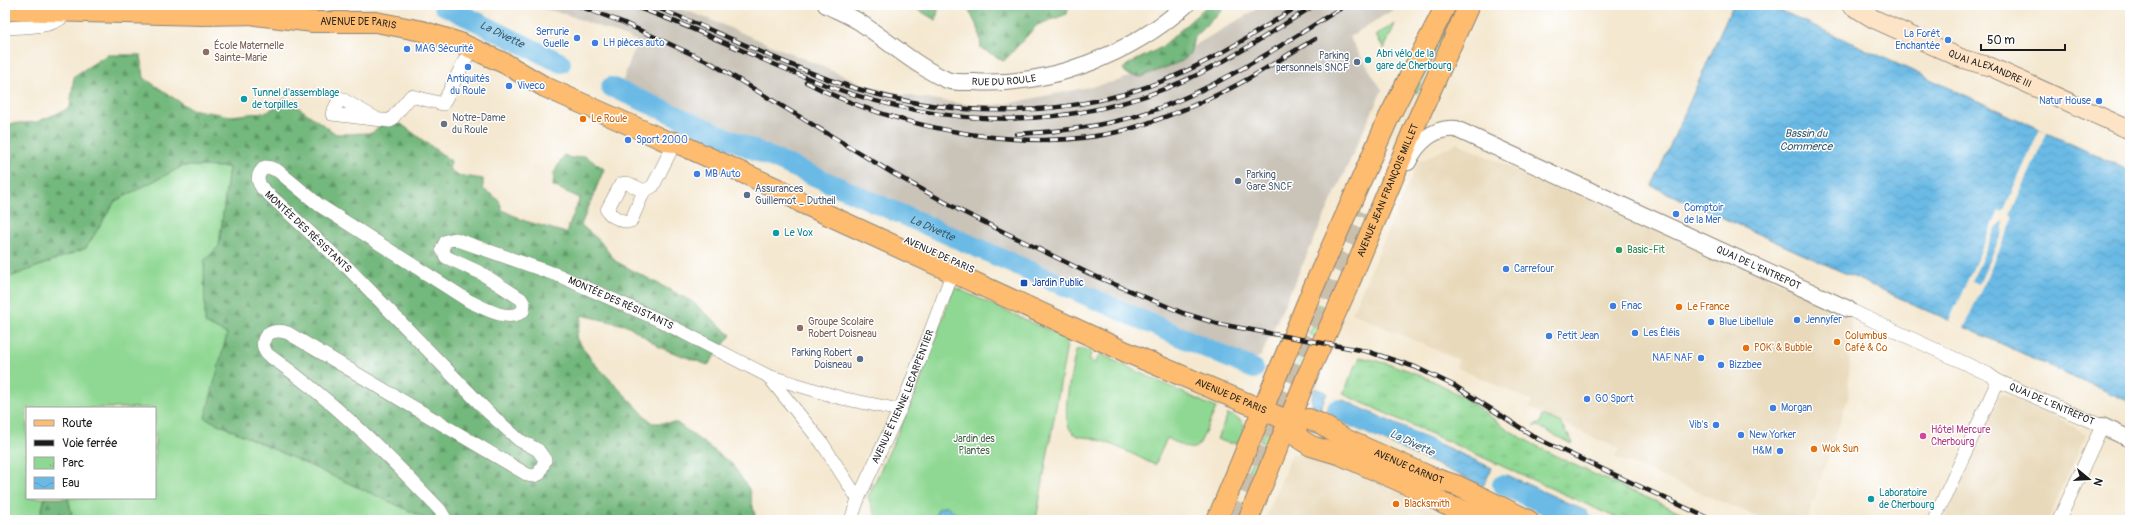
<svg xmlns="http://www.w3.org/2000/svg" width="2135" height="525" viewBox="0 0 2135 525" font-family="Pangolin,sans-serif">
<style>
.built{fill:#e8d9ba}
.industrial{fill:#c9c3b8}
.green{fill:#8fd893;stroke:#567a58}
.forest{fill:url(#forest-firs);stroke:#486a4c}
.park{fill:url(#park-tufts);stroke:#567a58}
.water{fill:url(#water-waves);stroke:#436b80}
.pier{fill:#f4e8d0;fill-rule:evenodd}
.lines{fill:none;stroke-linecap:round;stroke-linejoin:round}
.river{stroke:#6abae5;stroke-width:20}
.primary-tunnel{stroke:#c9bfac;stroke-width:20;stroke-dasharray:20 10;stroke-linecap:butt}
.minor-casing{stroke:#888276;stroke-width:14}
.tertiary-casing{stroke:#888276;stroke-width:18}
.secondary-casing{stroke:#888276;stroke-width:20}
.primary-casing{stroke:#888276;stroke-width:22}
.minor{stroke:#fff;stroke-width:13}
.tertiary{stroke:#fff;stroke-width:16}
.secondary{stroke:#fee4c6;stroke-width:18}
.primary{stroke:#fdbc70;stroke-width:20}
.rail-casing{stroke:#1c1c1c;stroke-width:4.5}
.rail{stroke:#fff;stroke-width:3;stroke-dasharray:9;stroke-linecap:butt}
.shop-dot{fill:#3f7fe0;stroke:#fff;stroke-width:1.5}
.education-dot{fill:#8d6e63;stroke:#fff;stroke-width:1.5}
.culture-dot{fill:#0f9aa8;stroke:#fff;stroke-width:1.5}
.service-dot{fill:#5c6f8a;stroke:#fff;stroke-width:1.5}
.food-dot{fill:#e8710a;stroke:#fff;stroke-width:1.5}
.worship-dot{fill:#6b7280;stroke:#fff;stroke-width:1.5}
.leisure-dot{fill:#2e9e5b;stroke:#fff;stroke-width:1.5}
.transit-dot{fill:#1a4fb4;stroke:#fff;stroke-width:1.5}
.hotel-dot{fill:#d1479c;stroke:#fff;stroke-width:1.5}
.labels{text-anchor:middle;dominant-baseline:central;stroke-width:3;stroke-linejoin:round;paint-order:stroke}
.street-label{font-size:10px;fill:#1c1c1c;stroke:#fff}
.shop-label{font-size:10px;fill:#366cbe;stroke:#fff;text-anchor:start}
.education-label{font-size:10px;fill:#785e54;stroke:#fff;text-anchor:start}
.culture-label{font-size:10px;fill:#0d838f;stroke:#fff;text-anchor:start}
.service-label{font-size:10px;fill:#4e5e75;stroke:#fff;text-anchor:end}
.worship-label{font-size:10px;fill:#5b616d;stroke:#fff;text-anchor:start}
.food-label{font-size:10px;fill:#c56008;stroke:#fff;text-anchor:start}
.leisure-label{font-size:10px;fill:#27864d;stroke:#fff;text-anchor:start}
.transit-label{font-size:10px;fill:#164399;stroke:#fff;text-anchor:start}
.hotel-label{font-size:10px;fill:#b23c85;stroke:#fff;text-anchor:start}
.park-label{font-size:10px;fill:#445e46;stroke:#fff}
.water-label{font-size:11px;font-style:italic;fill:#3b5b6c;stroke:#fff}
</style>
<defs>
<pattern id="forest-firs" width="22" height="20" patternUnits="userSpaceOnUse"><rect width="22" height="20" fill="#73b87d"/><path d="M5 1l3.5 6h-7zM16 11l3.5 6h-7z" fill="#5e9566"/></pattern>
<pattern id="park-tufts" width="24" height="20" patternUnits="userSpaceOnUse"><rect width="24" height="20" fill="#8fd893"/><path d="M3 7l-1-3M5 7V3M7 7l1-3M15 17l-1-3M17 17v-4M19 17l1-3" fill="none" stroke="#7bb97e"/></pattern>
<pattern id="water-waves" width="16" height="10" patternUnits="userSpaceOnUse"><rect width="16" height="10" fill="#6abae5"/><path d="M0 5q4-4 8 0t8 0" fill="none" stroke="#5b9fc4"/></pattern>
</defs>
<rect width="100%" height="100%" fill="#fff"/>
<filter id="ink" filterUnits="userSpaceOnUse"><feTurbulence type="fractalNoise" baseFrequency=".025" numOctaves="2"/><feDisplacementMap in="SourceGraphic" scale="8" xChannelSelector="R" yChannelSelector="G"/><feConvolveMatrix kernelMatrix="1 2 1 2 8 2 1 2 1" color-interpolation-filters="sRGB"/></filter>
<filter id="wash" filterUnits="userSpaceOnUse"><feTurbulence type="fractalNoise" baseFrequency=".012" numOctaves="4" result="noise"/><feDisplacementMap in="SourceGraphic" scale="16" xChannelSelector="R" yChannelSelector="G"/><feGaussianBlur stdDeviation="0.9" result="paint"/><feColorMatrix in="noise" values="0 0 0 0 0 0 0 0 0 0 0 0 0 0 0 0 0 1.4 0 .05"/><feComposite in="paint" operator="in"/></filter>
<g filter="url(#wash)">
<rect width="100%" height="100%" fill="#f4e8d0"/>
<g class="built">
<path d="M1457 143 1567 193 1570 188 1852 315 1848 398 1807 520H1765L1615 457 1619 449 1529 408 1532 401 1456 367 1459 360 1352 313 1418 162Z"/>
<path d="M2000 394 2048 412 2086 434 2048 520H1944Z"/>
<path d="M1292 454 1317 456 1450 514 1454 520H1265Z"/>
</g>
<path class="industrial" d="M529 5H671L711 20 871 87 910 96 979 106 1006 104 1118 81 1147 70 1185 51 1264 5H1401L1349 37 1382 90 1261 356 1255 359 622 83 637 41 565 14Z"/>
<g class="green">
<path d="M1453 5H1458L1417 93 1415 92Z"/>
<path d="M1395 24 1384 49 1376 35Z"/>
<path d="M183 166 229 167 219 246 287 311 205 418 430 520H73L68 498H155V408H27V498H45L39 520H5V279L86 248 115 201Z"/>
<path d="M954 287 1068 339 1036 520H877L868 497 913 400Z"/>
<path d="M1317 304 1330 309 1318 337 1309 335Z"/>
<path d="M1305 343 1315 345 1311 354 1303 359 1293 381 1289 380Z"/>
<path d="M1083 349 1092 350 1089 360 1095 363 1100 354 1216 408 1199 445C1190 454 1177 442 1167 438L1155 465C1136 456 1116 445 1096 439 1088 436 1080 439 1073 433 1058 420 1073 369 1076 350Z"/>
<path d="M1228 414C1248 422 1247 425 1238 443H1228L1217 439Z"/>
<path d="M1542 415 1560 422 1573 443 1571 444 1538 426H1533L1541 423Z"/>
<path d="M1271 430 1275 433 1272 447 1260 441 1263 434Z"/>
<path d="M1258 447 1270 452 1260 476 1248 470Z"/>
</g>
<g class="forest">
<path d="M915 5H939L936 20 918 10Z"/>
<path d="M966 5H1069L1067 14 1037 25 1004 61 981 48 979 30Z"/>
<path d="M1208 5H1227L1194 37 1190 54 1182 61 1141 77 1128 75 1123 69 1127 65 1162 47Z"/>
<path d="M107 55H141L144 78 190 109 231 116 268 112 285 98 336 134 372 133 381 124H401L451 161 449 169 457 175 483 179V189L499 200 502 210 525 221 566 233 580 198 553 186 554 173 564 155 571 158 585 156 604 169 581 225 600 241 615 261 691 301 731 335 708 365 661 348 629 326 582 315 576 338 593 362 652 423H677L732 464 749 489 756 520H430L205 418 227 334 205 323 204 261 219 246 229 167 183 166 115 201 86 248 5 279V124L37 122 70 108 74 76Z"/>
<path d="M45 498H68L73 520H39Z"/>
</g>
<path class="park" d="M1360 357C1395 364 1431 377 1461 396 1483 410 1502 427 1524 439 1579 470 1640 494 1698 520H1621L1343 394Z"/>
<g class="water">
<path d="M1733 5H1769L2130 171V402L1652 186Z"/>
<path d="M1315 388 1327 393 1319 411 1314 409 1311 400Z"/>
<path d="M1341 399 1411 431 1393 445 1333 418Z"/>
<path d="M1417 434 1492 468 1483 486 1400 448Z"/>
<path d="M1507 475 1588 512 1577 520H1557L1498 493Z"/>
<path d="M947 506 963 520H934L938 509Z"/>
</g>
<path class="pier" d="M2040 129 2047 133 2010 215 2014 217 1964 328 1949 321 1999 211 2003 212ZM2004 220 2002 233 1979 284 1972 281 1994 231Z"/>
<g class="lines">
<g class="river">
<path id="s1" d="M443 5 561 63"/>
<path id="s2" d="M611 87 1254 369"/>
<path d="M1337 409 1433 452"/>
<path d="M1502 485 1581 520"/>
</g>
</g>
</g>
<g filter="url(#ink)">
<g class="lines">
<path class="primary-tunnel" d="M1231 520 1360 211"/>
<defs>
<g id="minor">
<path d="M5 28C27 26 54 30 69 11"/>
<path d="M375 118 340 98 332 114 390 121 411 96 443 104 471 48"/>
<path d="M644 191 627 183 621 184 607 210C610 216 624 223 631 221L644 191 653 186 675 142"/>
<path id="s3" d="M1848 309 1988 374 1998 381 2102 426 2059 520"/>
<path d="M768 376 822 443 858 499"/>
<path id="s4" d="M446 520 440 510C385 452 333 400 267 354 256 337 272 327 288 333L528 475 534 476 539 474 545 460 538 450 519 440 488 412 348 268 262 188C256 180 257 174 265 167L271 168 278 171 319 205 469 301C484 308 508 323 523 311L524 304 521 299 481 273 446 257 442 249 446 241 455 239 560 276 659 320 768 376 841 398 900 410"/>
<path id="s5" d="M851 520 858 499 906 396 953 272"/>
<path d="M1934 520 1998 381"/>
</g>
<g id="tertiary">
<path id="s6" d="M826 5C838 11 851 16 861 23 889 42 916 66 947 80 954 83 966 82 974 82 1048 87 1131 54 1186 5"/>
<path d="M298 20 301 5"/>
<path id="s7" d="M1408 162C1416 144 1434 126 1456 129L1848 309"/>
<path d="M2102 426 2130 439"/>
</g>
<g id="secondary">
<path id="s8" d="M1851 5 1874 19 1963 59 1991 67 2130 130"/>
</g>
<g id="primary">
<path d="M5 10 202 15 268 14"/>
<path id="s9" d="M256 15 313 22H376L422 31 460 43 506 64 545 87 655 136 666 141 675 142 785 192 802 203 1126 352 1289 421 1300 439 1311 446 1341 455 1422 491 1444 504 1490 520"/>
<path id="s10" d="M1289 421 1309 419 1321 424 1345 439 1431 477 1458 486 1528 520"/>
<path d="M1217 520 1311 293 1389 117 1446 5"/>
<path id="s11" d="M1248 520 1307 376 1348 286 1417 121 1469 5"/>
</g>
</defs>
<use href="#minor" class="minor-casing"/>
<use href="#tertiary" class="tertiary-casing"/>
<use href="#secondary" class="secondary-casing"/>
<use href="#primary" class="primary-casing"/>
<use href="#minor" class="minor"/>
<use href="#tertiary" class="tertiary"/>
<use href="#secondary" class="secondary"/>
<use href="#primary" class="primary"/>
<defs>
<g id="rail">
<path d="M576 5 622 22 711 63 894 174 961 211 1090 274 1183 313 1219 324 1366 351 1415 367 1455 386 1538 439 1712 520"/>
<path d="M630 5C699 28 762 62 831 87 949 129 1072 132 1188 79 1233 59 1274 30 1315 5"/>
<path d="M649 5C713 28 772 60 836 82 949 121 1076 122 1186 71 1225 53 1263 28 1300 5"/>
<path d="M806 82C896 130 1041 158 1139 126 1178 113 1217 97 1253 76 1273 64 1294 51 1315 39"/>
<path d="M1016 134C1056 132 1098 127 1136 116 1212 93 1279 46 1346 5"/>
</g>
</defs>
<use href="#rail" class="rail-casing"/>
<use href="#rail" class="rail"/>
</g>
</g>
<g class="shop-dot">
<circle cx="577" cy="38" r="4"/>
<circle cx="1948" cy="40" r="4"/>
<circle cx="595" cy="43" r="4"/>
<circle cx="407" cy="49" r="4"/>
<circle cx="468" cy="67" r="4"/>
<circle cx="509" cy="86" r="4"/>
<circle cx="2099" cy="101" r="4"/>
<circle cx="628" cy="140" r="4"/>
<circle cx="697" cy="174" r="4"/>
<circle cx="1676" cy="214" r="4"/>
<circle cx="1506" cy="269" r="4"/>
<circle cx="1613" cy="306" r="4"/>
<circle cx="1797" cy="320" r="4"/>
<circle cx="1711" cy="322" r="4"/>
<circle cx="1635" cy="333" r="4"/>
<circle cx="1549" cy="336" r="4"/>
<circle cx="1701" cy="358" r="4"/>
<circle cx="1721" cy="365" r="4"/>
<circle cx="1587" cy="399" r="4"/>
<circle cx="1773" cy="408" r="4"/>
<circle cx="1716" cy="425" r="4"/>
<circle cx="1741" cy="435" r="4"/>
<circle cx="1780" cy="451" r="4"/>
</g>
<g class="education-dot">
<circle cx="206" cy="52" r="4"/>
<circle cx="800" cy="328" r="4"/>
</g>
<g class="culture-dot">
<circle cx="1368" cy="60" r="4"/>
<circle cx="244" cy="99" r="4"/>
<circle cx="776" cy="233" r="4"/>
<circle cx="1871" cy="499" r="4"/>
</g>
<g class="service-dot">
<circle cx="1357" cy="62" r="4"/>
<circle cx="1238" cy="181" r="4"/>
<circle cx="747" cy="195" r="4"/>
<circle cx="860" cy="359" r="4"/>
</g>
<g class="food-dot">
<circle cx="583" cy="119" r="4"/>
<circle cx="1679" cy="307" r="4"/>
<circle cx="1837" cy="342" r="4"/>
<circle cx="1746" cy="348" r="4"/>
<circle cx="1814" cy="449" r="4"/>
<circle cx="1396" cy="504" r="4"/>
</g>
<circle class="worship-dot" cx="444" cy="124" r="4"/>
<circle class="leisure-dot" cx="1619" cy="250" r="4"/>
<rect class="transit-dot" x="1020" y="279" width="8" height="8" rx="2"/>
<circle class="hotel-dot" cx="1923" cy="436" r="4"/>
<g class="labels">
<g class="street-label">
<text stroke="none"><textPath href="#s9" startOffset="103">AVENUE DE PARIS</textPath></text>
<text stroke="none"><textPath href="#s8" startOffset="153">QUAI ALEXANDRE III</textPath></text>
<text stroke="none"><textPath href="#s6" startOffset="200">RUE DU ROULE</textPath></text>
<text stroke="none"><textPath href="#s11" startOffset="358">AVENUE JEAN FRANÇOIS MILLET</textPath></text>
<text transform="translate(308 232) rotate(43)">MONTÉE DES RÉSISTANTS</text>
<text transform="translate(939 255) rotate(24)">AVENUE DE PARIS</text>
<text stroke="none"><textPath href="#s7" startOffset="395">QUAI DE L'ENTREPOT</textPath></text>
<text stroke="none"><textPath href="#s4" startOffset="1618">MONTÉE DES RÉSISTANTS</textPath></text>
<text stroke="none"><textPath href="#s9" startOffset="1056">AVENUE DE PARIS</textPath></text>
<text stroke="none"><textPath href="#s5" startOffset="134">AVENUE ÉTIENNE LECARPENTIER</textPath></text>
<text stroke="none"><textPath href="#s3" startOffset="225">QUAI DE L'ENTREPOT</textPath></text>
<text stroke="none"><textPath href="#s10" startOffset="131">AVENUE CARNOT</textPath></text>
</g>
<g class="shop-label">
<text x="569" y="32" text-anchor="end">Serrurie<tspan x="569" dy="12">Guelle</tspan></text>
<text x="1940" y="34" text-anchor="end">La Forêt<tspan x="1940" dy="12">Enchantée</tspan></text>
<text x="603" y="43">LH pièces auto</text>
<text x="415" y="49">MAG Sécurité</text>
<text x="468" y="79" text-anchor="middle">Antiquités<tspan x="468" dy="12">du Roule</tspan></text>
<text x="517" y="86">Viveco</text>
<text x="2091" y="101" text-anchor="end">Natur House</text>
<text x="636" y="140">Sport 2000</text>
<text x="705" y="174">MB Auto</text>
<text x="1684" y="208">Comptoir<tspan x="1684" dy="12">de la Mer</tspan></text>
<text x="1514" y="269">Carrefour</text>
<text x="1621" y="306">Fnac</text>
<text x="1805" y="320">Jennyfer</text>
<text x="1719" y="322">Blue Libellule</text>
<text x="1643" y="333">Les Éléis</text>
<text x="1557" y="336">Petit Jean</text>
<text x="1693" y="358" text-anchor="end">NAF NAF</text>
<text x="1729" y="365">Bizzbee</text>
<text x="1595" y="399">GO Sport</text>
<text x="1781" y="408">Morgan</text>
<text x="1708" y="425" text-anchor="end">Vib's</text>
<text x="1749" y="435">New Yorker</text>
<text x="1772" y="451" text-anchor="end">H&amp;M</text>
</g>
<g class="education-label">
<text x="214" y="46">École Maternelle<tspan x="214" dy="12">Sainte-Marie</tspan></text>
<text x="808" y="322">Groupe Scolaire<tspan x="808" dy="12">Robert Doisneau</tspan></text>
</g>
<g class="culture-label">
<text x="1376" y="54">Abri vélo de la<tspan x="1376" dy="12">gare de Cherbourg</tspan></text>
<text x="252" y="93">Tunnel d'assemblage<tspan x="252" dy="12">de torpilles</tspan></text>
<text x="784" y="233">Le Vox</text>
<text x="1879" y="493">Laboratoire<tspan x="1879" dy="12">de Cherbourg</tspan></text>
</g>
<g class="service-label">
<text x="1349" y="56">Parking<tspan x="1349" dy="12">personnels SNCF</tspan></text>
<text x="1246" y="175" text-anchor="start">Parking<tspan x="1246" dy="12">Gare SNCF</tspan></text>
<text x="755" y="189" text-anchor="start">Assurances<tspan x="755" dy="12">Guillemot _ Dutheil</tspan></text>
<text x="852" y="353">Parking Robert<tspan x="852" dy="12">Doisneau</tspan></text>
</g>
<g class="worship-label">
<text x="452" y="118">Notre-Dame<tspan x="452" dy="12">du Roule</tspan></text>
</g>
<g class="food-label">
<text x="591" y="119">Le Roule</text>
<text x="1687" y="307">Le France</text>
<text x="1845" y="336">Columbus<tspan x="1845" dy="12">Café &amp; Co</tspan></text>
<text x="1754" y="348">POK' &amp; Bubble</text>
<text x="1822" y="449">Wok Sun</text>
<text x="1404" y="504">Blacksmith</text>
</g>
<g class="leisure-label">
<text x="1627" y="250">Basic-Fit</text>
</g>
<g class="transit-label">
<text x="1032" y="283">Jardin Public</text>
</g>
<g class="hotel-label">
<text x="1931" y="430">Hôtel Mercure<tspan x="1931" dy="12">Cherbourg</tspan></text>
</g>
<g class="park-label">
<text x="974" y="439">Jardin des<tspan x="974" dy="12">Plantes</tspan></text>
</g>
<g class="water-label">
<text stroke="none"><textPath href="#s1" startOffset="66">La Divette</textPath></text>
<text x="1806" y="133">Bassin du<tspan x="1806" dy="13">Commerce</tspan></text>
<text stroke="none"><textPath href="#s2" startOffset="351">La Divette</textPath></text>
<text transform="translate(1412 443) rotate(25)">La Divette</text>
</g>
</g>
<rect width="2135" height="525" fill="none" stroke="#fff" stroke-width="20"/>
<rect x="26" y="407" width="130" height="92" fill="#ffffff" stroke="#a4a4a4"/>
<rect x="34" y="420" width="20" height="6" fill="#fdbc70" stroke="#a4a4a4"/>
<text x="62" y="427" font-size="12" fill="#1c1c1c">Route</text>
<rect x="34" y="440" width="20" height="6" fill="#1c1c1c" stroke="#a4a4a4"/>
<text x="62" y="447" font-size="12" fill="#1c1c1c">Voie ferrée</text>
<rect x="34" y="457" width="20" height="12" fill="url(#park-tufts)" stroke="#a4a4a4"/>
<text x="62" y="467" font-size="12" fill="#1c1c1c">Parc</text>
<rect x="34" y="477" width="20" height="12" fill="url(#water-waves)" stroke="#a4a4a4"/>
<text x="62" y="487" font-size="12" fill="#1c1c1c">Eau</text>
<g transform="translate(2089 479) rotate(108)" stroke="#ffffff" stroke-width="3" paint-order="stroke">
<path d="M0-3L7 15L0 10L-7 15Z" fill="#1c1c1c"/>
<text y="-6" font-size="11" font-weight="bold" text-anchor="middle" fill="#1c1c1c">N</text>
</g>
<path d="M1981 44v6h84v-6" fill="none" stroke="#1c1c1c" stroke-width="2"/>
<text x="1987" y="44" font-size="12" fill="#1c1c1c" stroke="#ffffff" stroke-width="3" paint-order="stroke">50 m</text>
</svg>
